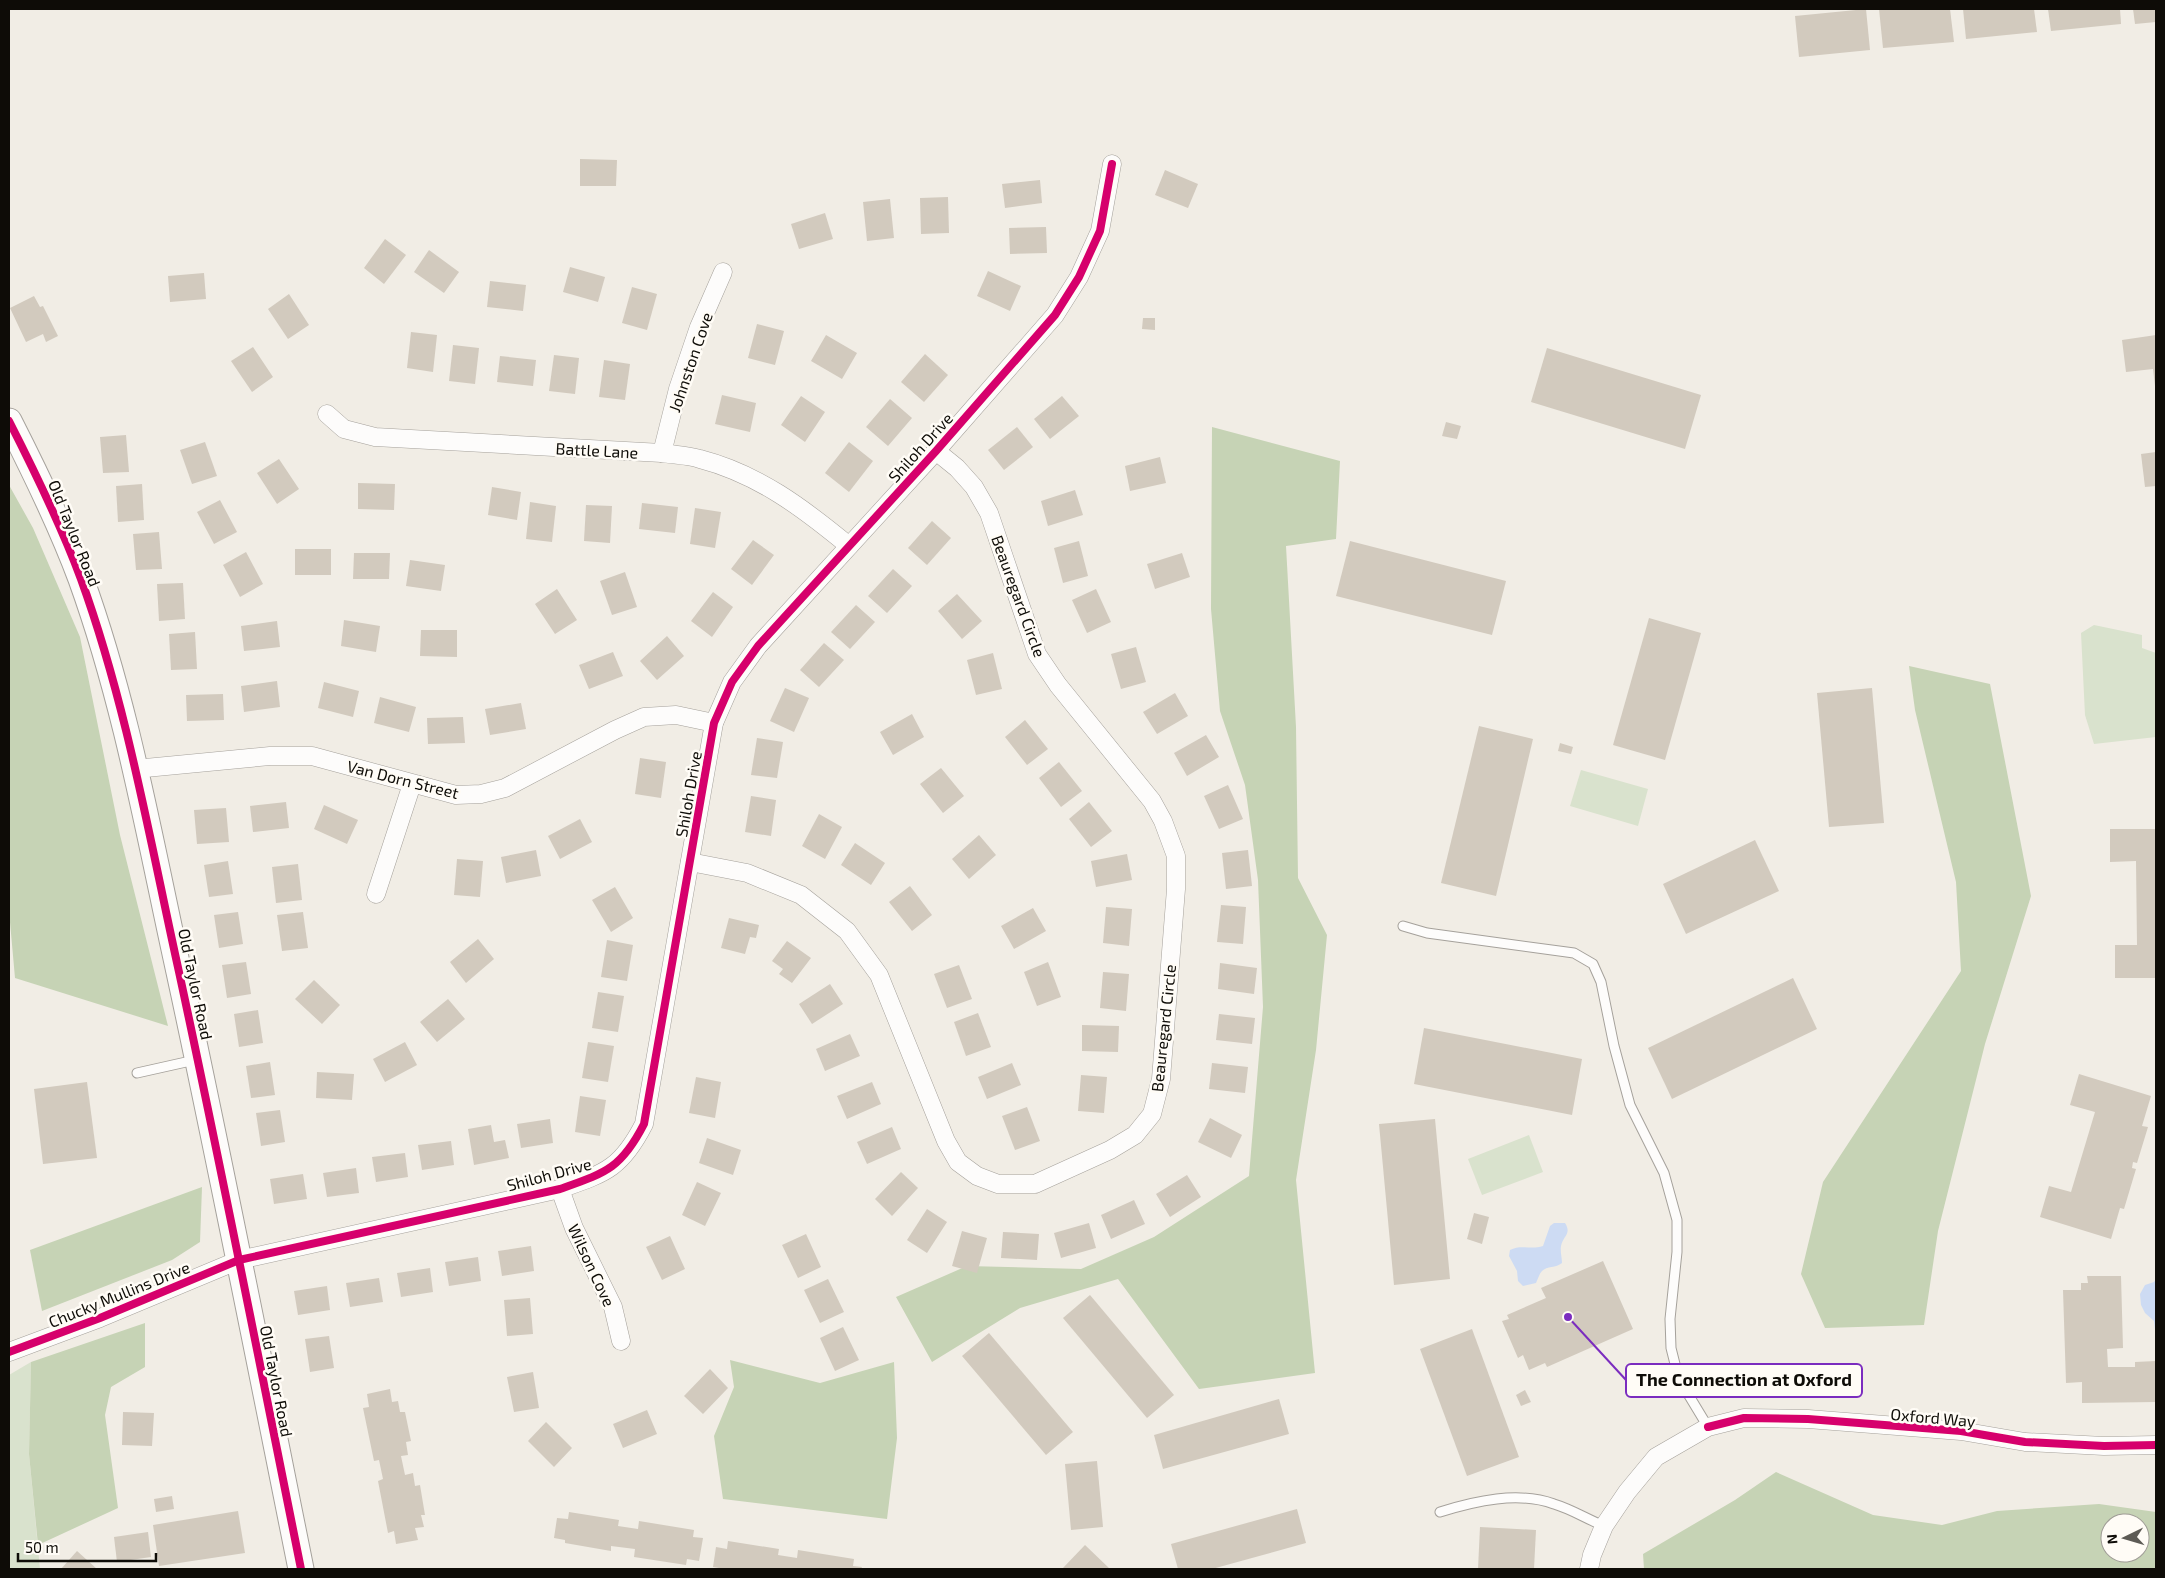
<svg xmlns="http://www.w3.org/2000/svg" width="2165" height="1578" viewBox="0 0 2165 1578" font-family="'Exo 2',sans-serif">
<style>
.green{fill:#d9e2cd}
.forest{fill:#c6d3b5;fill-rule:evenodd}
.water{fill:#cddbf3}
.building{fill:#d2cabe}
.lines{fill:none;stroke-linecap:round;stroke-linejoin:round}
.lane-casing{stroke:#a5a19b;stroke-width:11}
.street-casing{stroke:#a5a19b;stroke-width:19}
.secondary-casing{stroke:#a5a19b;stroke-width:27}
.lane{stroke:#fdfcfb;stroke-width:9}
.street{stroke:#fdfcfb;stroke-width:18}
.secondary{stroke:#fdfcfb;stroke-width:25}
.cycleway-casing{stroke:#fffcf6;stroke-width:11}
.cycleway{stroke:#d6006c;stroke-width:8}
.labels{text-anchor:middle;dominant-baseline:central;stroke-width:5;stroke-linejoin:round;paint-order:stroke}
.street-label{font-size:16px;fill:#0e0c07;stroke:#fffcf6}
.leader{fill:none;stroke:#7b2cbf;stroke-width:2}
.callout-dot{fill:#7b2cbf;stroke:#fffcf6;stroke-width:2}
.callout{fill:#fffcf6;stroke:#7b2cbf;stroke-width:2}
.callout-label{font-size:18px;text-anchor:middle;font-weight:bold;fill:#0e0c07}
</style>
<rect width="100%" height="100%" fill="#f1ede5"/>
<g class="green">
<path d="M2094 625 2142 635V648L2156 653V737L2094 744 2085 715 2081 633Z"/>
<path d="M1581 770 1648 789 1638 826 1570 806Z"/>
<path d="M1529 1135 1543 1172 1482 1195 1468 1159Z"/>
<path d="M31 1362 29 1454 40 1569H9V1375Z"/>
</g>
<g class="forest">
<path d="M1212 427 1340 461 1336 539 1286 546 1296 727 1298 878 1327 935 1316 1050 1296 1180 1315 1373 1199 1389 1118 1279 1020 1308 932 1362 896 1297 967 1266 1081 1269 1154 1237 1249 1176 1263 1007 1258 880 1245 785 1220 711 1211 609Z"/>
<path d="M9 485 33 528 80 637 120 835 168 1026 15 978 9 911Z"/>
<path d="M1909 666 1990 684 2031 896 1985 1044 1938 1231 1924 1325 1825 1328 1801 1274 1823 1182 1961 971 1956 882 1915 710Z"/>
<path d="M202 1187 200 1242 172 1260 42 1311 30 1250Z"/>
<path d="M145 1323V1367L111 1387 105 1415 118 1508 38 1545 29 1454 31 1362Z"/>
<path d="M730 1360 820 1383 894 1362 897 1438 887 1519 723 1499 714 1436 734 1387Z"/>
<path d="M1776 1472 1873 1515 1942 1525 1997 1511 2099 1504 2156 1512V1569H1644L1643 1554 1735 1500ZM2110 1523H2140V1553H2110Z"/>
</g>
<g class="water">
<path d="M1554 1223H1565C1572 1234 1563 1236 1561 1246 1560 1251 1562 1258 1562 1263 1556 1268 1547 1266 1542 1271 1539 1274 1538 1279 1536 1283L1523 1286 1518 1281 1517 1271 1509 1256 1510 1250C1521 1244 1531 1250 1543 1246L1550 1226Z"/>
<path d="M2156 1279V1338L2154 1321 2145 1313 2141 1305 2140 1294 2145 1285 2154 1282Z"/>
</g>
<g class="building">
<path d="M1866 9 1870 50 1799 57 1795 16Z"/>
<path d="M1879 9H1950L1954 42 1883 48Z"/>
<path d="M1963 9H2034L2037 32 1966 39Z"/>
<path d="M2048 9H2120L2121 24 2051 31Z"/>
<path d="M2133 9H2156V22L2135 24Z"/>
<path d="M580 159 617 160 616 186H580Z"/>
<path d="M1165 170 1198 184 1188 208 1155 195Z"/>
<path d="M1040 180 1042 203 1005 208 1002 184Z"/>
<path d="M948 197 949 233 921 234 920 198Z"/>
<path d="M890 199 894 238 867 241 863 202Z"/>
<path d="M825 213 833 239 799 249 791 224Z"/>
<path d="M1046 227 1047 253 1010 254 1009 228Z"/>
<path d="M385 239 406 255 384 284 364 268Z"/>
<path d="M429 250 459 272 444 293 414 272Z"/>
<path d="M570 267 605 277 598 302 563 292Z"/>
<path d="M988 271 1021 286 1010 311 977 296Z"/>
<path d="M204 273 206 299 170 302 168 276Z"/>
<path d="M490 281 526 285 523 311 487 307Z"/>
<path d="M632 287 657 294 647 330 622 323Z"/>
<path d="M289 294 309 325 288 339 268 309Z"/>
<path d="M34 296 40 307 43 306 58 336 46 342 43 334 26 342 10 308Z"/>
<path d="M1143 318H1155V330L1142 329Z"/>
<path d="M757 324 784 331 775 365 748 358Z"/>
<path d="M411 332 437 335 433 372 407 368Z"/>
<path d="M826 335 857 353 842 379 811 361Z"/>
<path d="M2156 335V385L2155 386 2153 369 2126 372 2122 340Z"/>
<path d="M453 345 479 348 475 384 449 381Z"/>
<path d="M253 347 273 377 252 392 231 361Z"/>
<path d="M1547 348 1701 395 1685 449 1531 402Z"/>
<path d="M925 354 948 375 924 402 901 382Z"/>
<path d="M554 355 579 358 575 394 549 391Z"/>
<path d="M500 356 536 360 533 386 497 382Z"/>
<path d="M604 360 630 364 625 400 599 397Z"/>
<path d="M722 395 756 403 750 432 715 424Z"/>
<path d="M801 396 825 412 805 442 781 425Z"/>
<path d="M1062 396 1079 416 1050 439 1034 419Z"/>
<path d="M890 399 912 418 888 446 866 427Z"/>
<path d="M1446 422 1461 426 1457 439 1442 436Z"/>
<path d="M1017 427 1033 447 1004 470 988 450Z"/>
<path d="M126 435 129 472 103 473 100 437Z"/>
<path d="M205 442 217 476 192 484 180 450Z"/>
<path d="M849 442 873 461 849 492 825 473Z"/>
<path d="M2156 452V486L2145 487 2141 454Z"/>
<path d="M1160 457 1166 483 1130 491 1125 466Z"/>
<path d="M279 459 299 489 277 504 257 473Z"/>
<path d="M358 483 395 484 394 510 358 509Z"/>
<path d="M142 484 144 520 118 522 116 486Z"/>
<path d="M492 487 521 492 517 520 488 515Z"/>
<path d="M1075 490 1083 515 1048 526 1041 501Z"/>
<path d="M220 500 237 532 214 544 197 512Z"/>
<path d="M530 502 556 506 552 542 526 539Z"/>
<path d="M642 503 678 507 675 533 639 529Z"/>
<path d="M586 505 612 506 610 543 584 541Z"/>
<path d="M695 508 721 512 715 548 690 544Z"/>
<path d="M932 521 951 538 927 565 908 548Z"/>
<path d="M159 532 162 569 136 570 133 534Z"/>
<path d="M753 540 774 555 752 585 731 569Z"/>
<path d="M1079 541 1088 576 1063 583 1054 548Z"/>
<path d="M1350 541 1506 581 1492 635 1336 596Z"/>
<rect x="295" y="549" width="36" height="26"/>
<path d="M246 552 263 584 240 597 223 565Z"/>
<path d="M354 553H390L389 579H353Z"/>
<path d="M1182 553 1190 577 1155 589 1147 564Z"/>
<path d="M410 560 445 565 441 591 406 586Z"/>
<path d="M893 569 912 586 887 613 868 596Z"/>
<path d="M625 572 637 607 612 615 600 581Z"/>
<path d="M183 583 185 619 159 621 157 584Z"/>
<path d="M557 589 577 620 555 634 535 604Z"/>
<path d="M1096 589 1111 622 1087 633 1072 600Z"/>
<path d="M713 592 733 607 712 637 691 621Z"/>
<path d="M957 594 982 621 962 639 938 611Z"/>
<path d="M856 605 875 622 850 649 831 632Z"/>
<path d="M1649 618 1701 633 1665 760 1613 745Z"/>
<path d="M344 620 380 626 376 652 341 646Z"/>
<path d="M277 621 280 647 244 651 241 626Z"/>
<path d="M421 630H457V657L420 656Z"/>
<path d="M195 632 197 669 171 670 169 634Z"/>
<path d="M667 636 684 656 657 680 640 661Z"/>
<path d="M824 643 844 660 819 687 800 670Z"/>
<path d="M1136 647 1146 682 1121 689 1111 654Z"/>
<path d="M613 652 623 676 589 689 579 665Z"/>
<path d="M993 653 1002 689 976 695 967 660Z"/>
<path d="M277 681 280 707 244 712 241 686Z"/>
<path d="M324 682 359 691 353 717 318 708Z"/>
<path d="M785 688 809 698 794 732 770 721Z"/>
<path d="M1872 688 1884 823 1829 827 1817 693Z"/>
<path d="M1175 693 1188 716 1157 734 1143 712Z"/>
<path d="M223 694 224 720 187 721 186 695Z"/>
<path d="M380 697 416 707 409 732 374 723Z"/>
<path d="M521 703 526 729 490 735 485 709Z"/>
<path d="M912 714 924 737 893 755 880 732Z"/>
<path d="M463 717 465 743 428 744 427 718Z"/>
<path d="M1025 720 1048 749 1027 765 1005 737Z"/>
<path d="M1479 726 1533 739 1496 896 1441 883Z"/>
<path d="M1206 735 1219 757 1187 776 1174 753Z"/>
<path d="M757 738 783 742 777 778 751 775Z"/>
<path d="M1560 743 1573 747 1571 754 1558 751Z"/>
<path d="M640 758 666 762 661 798 635 794Z"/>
<path d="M1059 762 1082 791 1061 807 1039 778Z"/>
<path d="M941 768 964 796 943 813 920 784Z"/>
<path d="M1228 785 1243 819 1219 829 1204 796Z"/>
<path d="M751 796 776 800 771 836 745 832Z"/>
<path d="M286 802 289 828 253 832 250 806Z"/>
<path d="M1089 802 1112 831 1091 847 1069 819Z"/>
<path d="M324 805 358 820 347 844 314 829Z"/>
<path d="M226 808 229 842 197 844 194 810Z"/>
<path d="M819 814 842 827 825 859 802 846Z"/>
<path d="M580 819 592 842 560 859 548 836Z"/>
<path d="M2110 829H2156V978H2115V945H2137L2136 861 2110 862Z"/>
<path d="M979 835 996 855 969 879 952 859Z"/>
<path d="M1755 840 1779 891 1686 934 1663 884Z"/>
<path d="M855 843 885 863 871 885 841 865Z"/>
<path d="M536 850 541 876 506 883 501 857Z"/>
<path d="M1248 850 1252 886 1226 889 1222 853Z"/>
<path d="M1127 854 1132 880 1096 887 1091 861Z"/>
<path d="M457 859 483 861 480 897 454 895Z"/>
<path d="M228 861 233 894 209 897 204 865Z"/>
<path d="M298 864 302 900 276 903 272 867Z"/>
<path d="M910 886 932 915 912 931 889 902Z"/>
<path d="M615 887 633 918 611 932 592 900Z"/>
<path d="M1221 905 1246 907 1243 944 1217 942Z"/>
<path d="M1106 907 1132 909 1129 946 1103 943Z"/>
<path d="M1033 908 1046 931 1014 949 1001 926Z"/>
<path d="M238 912 243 944 219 948 214 915Z"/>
<path d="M303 912 308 948 282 951 277 915Z"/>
<path d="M729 918 759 925 756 938 750 937 745 954 721 948Z"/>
<path d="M478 939 494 959 466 983 450 962Z"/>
<path d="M607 940 633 945 627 981 601 977Z"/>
<path d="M787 941 811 958 792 983 779 974 783 969 772 961Z"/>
<path d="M246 962 251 994 227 998 222 965Z"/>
<path d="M1048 962 1061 997 1037 1006 1024 972Z"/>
<path d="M1220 963 1257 968 1254 994 1218 989Z"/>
<path d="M959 965 972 999 947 1008 934 974Z"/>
<path d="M1103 972 1129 974 1126 1011 1100 1008Z"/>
<path d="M1793 978 1817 1029 1672 1099 1648 1048Z"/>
<path d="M314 980 340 1005 322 1024 295 999Z"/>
<path d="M830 984 843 1004 812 1024 799 1004Z"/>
<path d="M598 992 624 996 618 1032 592 1028Z"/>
<path d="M448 999 465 1019 437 1042 420 1022Z"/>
<path d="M258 1010 263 1043 239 1047 234 1014Z"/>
<path d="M978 1013 991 1047 966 1056 954 1022Z"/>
<path d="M1219 1014 1255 1018 1252 1044 1216 1040Z"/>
<path d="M1082 1025 1119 1026 1118 1052 1082 1051Z"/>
<path d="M1424 1028 1582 1059 1572 1115 1414 1084Z"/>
<path d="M850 1034 860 1056 825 1071 816 1049Z"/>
<path d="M405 1042 417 1065 385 1082 373 1059Z"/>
<path d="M588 1042 614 1046 608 1082 582 1078Z"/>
<path d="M270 1062 275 1095 251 1098 246 1066Z"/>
<path d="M1012 1063 1021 1085 987 1099 978 1077Z"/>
<path d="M1212 1063 1248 1067 1245 1093 1209 1089Z"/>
<path d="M317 1072 354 1074 352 1100 316 1098Z"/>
<path d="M2079 1074 2151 1096 2142 1126 2148 1127 2137 1163 2133 1162 2132 1168 2136 1169 2124 1209 2120 1208 2111 1239 2040 1217 2049 1186 2071 1192 2095 1112 2070 1105Z"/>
<path d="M1081 1075 1107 1077 1104 1113 1078 1111Z"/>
<path d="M696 1077 721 1082 715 1118 689 1113Z"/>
<path d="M87 1082 97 1158 43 1164 34 1089Z"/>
<path d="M872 1082 881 1104 847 1119 837 1096Z"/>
<path d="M580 1096 606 1100 600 1136 575 1132Z"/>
<path d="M1027 1107 1040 1141 1015 1150 1002 1116Z"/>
<path d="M280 1110 285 1142 261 1146 256 1113Z"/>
<path d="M1210 1118 1242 1135 1231 1158 1198 1142Z"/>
<path d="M550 1119 553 1143 521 1148 517 1124Z"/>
<path d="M1435 1119 1450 1279 1394 1285 1379 1124Z"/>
<path d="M491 1125 494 1142 505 1140 509 1158 474 1165 468 1129Z"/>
<path d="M892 1127 901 1149 867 1164 857 1142Z"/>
<path d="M707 1138 741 1150 733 1175 699 1163Z"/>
<path d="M451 1141 454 1165 422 1170 418 1145Z"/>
<path d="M405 1153 408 1177 376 1182 372 1157Z"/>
<path d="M356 1168 359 1193 327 1197 323 1173Z"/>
<path d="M901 1172 918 1188 892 1216 875 1199Z"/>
<path d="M303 1174 307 1199 274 1204 270 1179Z"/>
<path d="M1187 1175 1201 1197 1170 1217 1156 1194Z"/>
<path d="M697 1182 721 1193 705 1226 682 1215Z"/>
<path d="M1134 1200 1145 1224 1111 1239 1101 1215Z"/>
<path d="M927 1209 947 1222 927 1253 907 1240Z"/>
<path d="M1474 1213 1489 1217 1482 1244 1467 1239Z"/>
<path d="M1089 1223 1096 1248 1061 1258 1054 1233Z"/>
<path d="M962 1231 987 1238 977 1273 952 1266Z"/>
<path d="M1003 1232 1039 1234 1037 1260 1001 1258Z"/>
<path d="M806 1234 821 1267 798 1278 782 1245Z"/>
<path d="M670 1236 685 1269 662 1280 646 1247Z"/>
<path d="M531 1246 534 1271 502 1276 498 1251Z"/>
<path d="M478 1257 481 1281 449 1286 445 1262Z"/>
<path d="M1603 1261 1633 1329 1547 1367 1545 1363 1529 1370 1523 1355 1518 1358 1502 1321 1509 1319 1507 1315 1546 1298 1541 1288Z"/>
<path d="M430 1268 433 1292 401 1297 397 1273Z"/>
<path d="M2087 1276H2121L2123 1348 2107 1349 2108 1367H2135V1362L2156 1361V1402L2082 1403V1382L2066 1383 2063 1290H2081V1283H2088Z"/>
<path d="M379 1278 383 1302 350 1307 346 1283Z"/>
<path d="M828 1279 844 1312 820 1323 804 1290Z"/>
<path d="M327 1286 330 1310 298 1315 294 1291Z"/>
<path d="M1090 1295 1174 1395 1147 1418 1063 1318Z"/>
<path d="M530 1298 533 1334 507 1336 504 1300Z"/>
<path d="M843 1327 859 1360 835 1371 820 1338Z"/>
<path d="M1472 1329 1519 1457 1467 1476 1420 1349Z"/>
<path d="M989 1333 1073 1432 1046 1455 962 1356Z"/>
<path d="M329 1336 334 1368 310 1372 305 1339Z"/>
<path d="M710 1369 728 1388 703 1414 684 1396Z"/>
<path d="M533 1372 539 1408 514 1412 507 1377Z"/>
<path d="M390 1389 392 1402 398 1401 400 1412H405L411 1441 406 1442 408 1455 401 1456 405 1475 413 1473 415 1486 420 1485 425 1515H421L424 1527 415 1528 418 1540 396 1544 394 1531 388 1533 378 1481 383 1479 379 1460 374 1461 363 1408 369 1407 367 1394Z"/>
<path d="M1525 1390 1531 1402 1521 1406 1516 1395Z"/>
<path d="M1279 1399 1289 1434 1163 1469 1154 1435Z"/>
<path d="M647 1410 657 1434 623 1448 613 1424Z"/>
<path d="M123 1412 154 1413 152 1446 122 1445Z"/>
<path d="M546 1422 572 1448 554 1467 528 1441Z"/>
<path d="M1097 1461 1103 1527 1071 1530 1065 1464Z"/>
<path d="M172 1496 174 1509 156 1512 154 1499Z"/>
<path d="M1297 1509 1306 1543 1212 1569H1178L1171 1544Z"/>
<path d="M238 1511 245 1553 159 1566 153 1525Z"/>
<path d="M569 1512 619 1520 618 1526 638 1529 639 1521 694 1530 693 1537 703 1538 699 1561 687 1559 686 1565 634 1557 635 1549 611 1546V1551L565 1543V1540L554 1538 557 1518 568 1519Z"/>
<path d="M1480 1527 1536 1530 1534 1569H1478Z"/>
<path d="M148 1532 151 1557 117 1562 114 1537Z"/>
<path d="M728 1541 779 1549 778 1555 797 1558 798 1550 854 1559 853 1566 862 1567 861 1569H725L713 1567 716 1547 727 1549Z"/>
<path d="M1085 1545 1110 1569H1062Z"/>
<path d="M77 1551 97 1569H61Z"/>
</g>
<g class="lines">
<defs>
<g id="lane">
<path d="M1403 926 1427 933 1574 953 1593 964 1601 982 1614 1046 1630 1105 1664 1173 1677 1220V1252L1670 1319 1671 1348 1677 1372 1685 1389 1708 1427"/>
<path d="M137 1073 195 1060"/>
<path d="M1440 1512C1475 1501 1518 1491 1554 1504 1571 1509 1587 1519 1604 1526"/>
</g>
<g id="street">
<path d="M327 414 344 429 375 437 662 453C674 455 688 455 700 459 758 474 803 508 849 546"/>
<path d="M662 453 678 389 699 327 723 272"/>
<path d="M135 769 270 756H312L456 795 481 794 505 788 615 730 644 717 676 715 714 723"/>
<path d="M690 862 747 873 801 895 847 931 879 975 946 1141 958 1162 977 1176 998 1184H1035L1110 1150 1135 1135 1152 1114 1161 1079 1176 889V856L1163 821 1152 801 1058 685 1037 654 989 513 974 487 957 468 936 451"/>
<path d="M376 894 412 784"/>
<path d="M560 1189 574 1228 613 1307 621 1341"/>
<path d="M9 1352 100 1318 239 1260 560 1189C605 1173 621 1169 644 1124L714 723 732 682 758 646 936 451 1055 315 1079 277 1100 231 1112 164"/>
<path d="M1589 1569 1592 1555 1604 1526 1627 1492 1656 1457 1708 1427 1744 1418 1808 1419 1961 1431 2025 1442 2104 1446 2156 1445"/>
</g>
<path id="secondary" d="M9 421C35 472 61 525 81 579 127 706 150 841 179 972 222 1171 261 1370 301 1569"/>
</defs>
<use href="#lane" class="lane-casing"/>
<use href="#street" class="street-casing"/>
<use href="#secondary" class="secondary-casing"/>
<use href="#lane" class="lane"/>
<use href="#street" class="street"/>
<use href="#secondary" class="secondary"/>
<defs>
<g id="cycleway">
<path d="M9 421C35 472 61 525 81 579 127 706 150 841 179 972 222 1171 261 1370 301 1569"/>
<path d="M9 1352 100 1318 239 1260 560 1189C605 1173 621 1169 644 1124L714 723 732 682 758 646 936 451 1055 315 1079 277 1100 231 1112 164"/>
<path d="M1708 1427 1744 1418 1808 1419 1961 1431 2025 1442 2104 1446 2156 1445"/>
</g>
</defs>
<use href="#cycleway" class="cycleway-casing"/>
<use href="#cycleway" class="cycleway"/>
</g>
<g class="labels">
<g class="street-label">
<text transform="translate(690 362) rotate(-71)">Johnston Cove</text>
<text transform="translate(920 447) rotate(-48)">Shiloh Drive</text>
<text transform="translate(597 450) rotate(3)">Battle Lane</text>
<text transform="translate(75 533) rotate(68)">Old Taylor Road</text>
<text transform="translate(1019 596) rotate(70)">Beauregard Circle</text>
<text transform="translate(403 779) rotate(14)">Van Dorn Street</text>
<text transform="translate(688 794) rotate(-80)">Shiloh Drive</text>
<text transform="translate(196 984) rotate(78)">Old Taylor Road</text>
<text transform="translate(1163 1028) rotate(-84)">Beauregard Circle</text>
<text transform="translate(549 1174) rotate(-15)">Shiloh Drive</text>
<text transform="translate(592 1265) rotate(65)">Wilson Cove</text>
<text transform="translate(119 1294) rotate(-22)">Chucky Mullins Drive</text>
<text transform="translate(277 1381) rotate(79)">Old Taylor Road</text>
<text transform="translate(1933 1417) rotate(5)">Oxford Way</text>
</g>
</g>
<path class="leader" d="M1568 1317L1626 1380"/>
<circle class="callout-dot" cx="1568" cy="1317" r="5"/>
<rect class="callout" x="1626" y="1364" width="236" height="33" rx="5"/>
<g class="callout-label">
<text x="1744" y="1386">The Connection at Oxford</text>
</g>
<rect width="2165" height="1578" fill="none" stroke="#0e0c07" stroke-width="20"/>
<g transform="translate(2125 1538) rotate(265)"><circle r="24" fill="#fffcf6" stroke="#9f9c96"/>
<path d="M0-4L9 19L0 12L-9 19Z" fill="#5d5b55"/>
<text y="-8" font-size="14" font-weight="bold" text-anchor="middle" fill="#0e0c07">N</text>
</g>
<path d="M18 1553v8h138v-8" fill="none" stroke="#0e0c07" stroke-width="2.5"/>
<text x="25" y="1553" font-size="15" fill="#0e0c07" stroke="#fffcf6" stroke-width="4" paint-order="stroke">50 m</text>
</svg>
